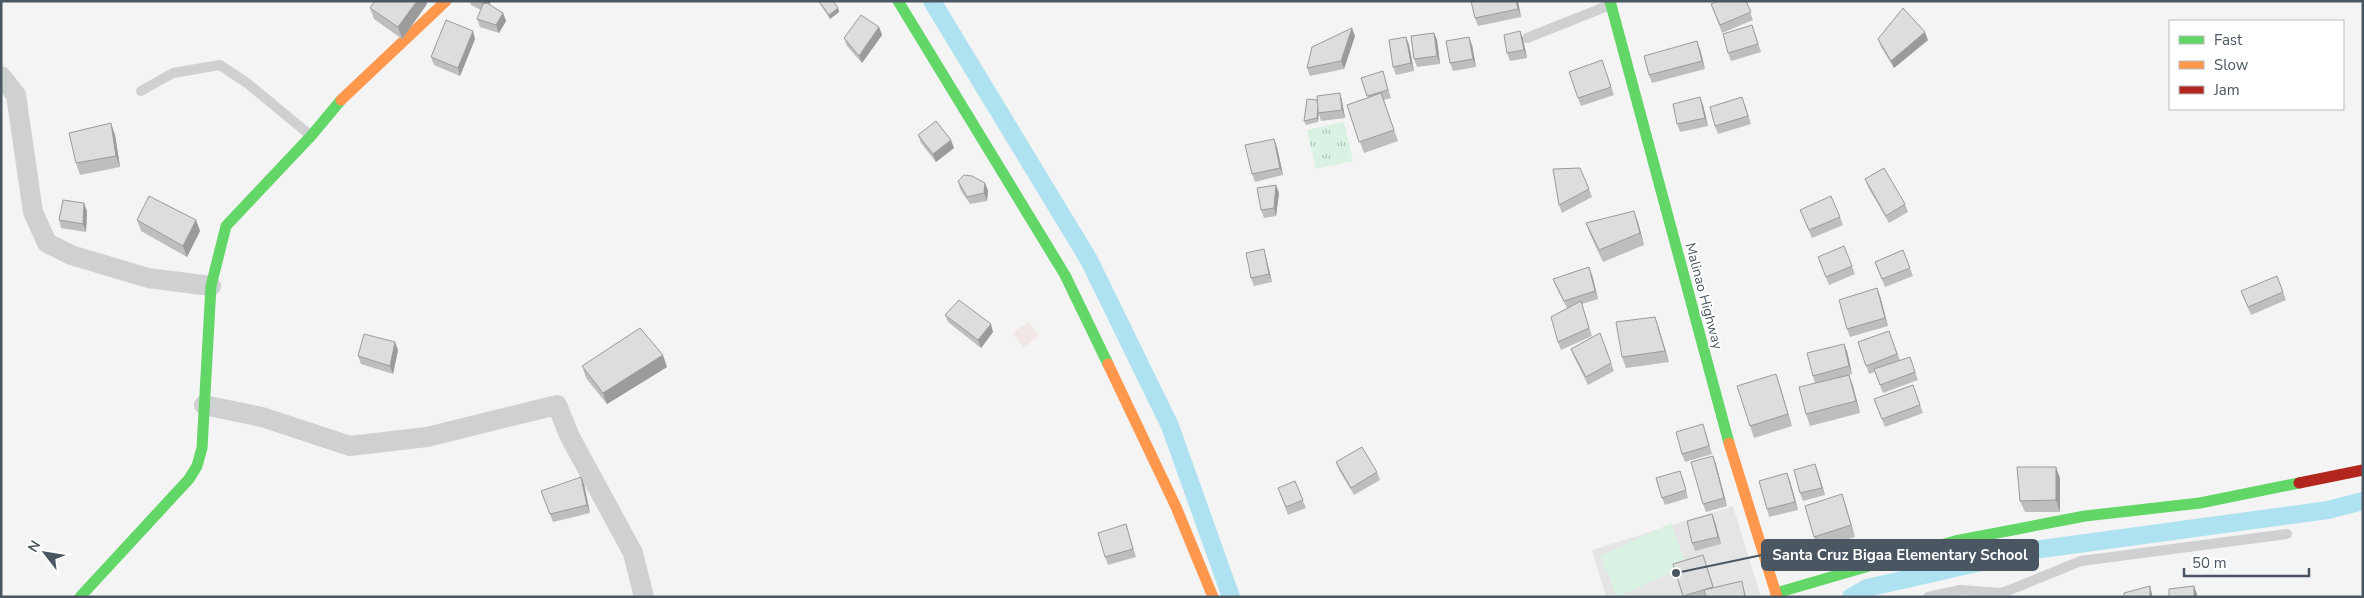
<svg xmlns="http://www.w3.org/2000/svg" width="2364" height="598" viewBox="0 0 2364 598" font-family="'Nunito Sans',sans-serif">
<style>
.education{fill:#e6e5e6}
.medical{fill:#f1e7e6}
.grass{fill:#d9f2e3}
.park{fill:url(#park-tufts)}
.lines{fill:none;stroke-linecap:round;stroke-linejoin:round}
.canal{stroke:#aee2f0;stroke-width:18}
.lane{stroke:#ced0d2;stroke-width:10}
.street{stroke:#ced0d2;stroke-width:20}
.fast{stroke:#63d668;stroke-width:11}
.slow{stroke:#ff974d;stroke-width:11}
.jam{stroke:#b3261e;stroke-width:11}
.wall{fill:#bebebf}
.shaded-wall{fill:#9b9b9b}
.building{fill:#ddddde;stroke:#9b9b9b}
.labels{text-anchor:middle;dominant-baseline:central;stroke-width:4;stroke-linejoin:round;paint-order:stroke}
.street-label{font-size:14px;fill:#4a5661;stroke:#fff}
.leader{fill:none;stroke:#4a5661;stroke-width:2}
.callout-dot{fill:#4a5661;stroke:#fff;stroke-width:2}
.callout{fill:#4a5661;stroke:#4a5661;stroke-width:2}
.callout-label{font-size:15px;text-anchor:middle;font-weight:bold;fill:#fff}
</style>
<defs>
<pattern id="park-tufts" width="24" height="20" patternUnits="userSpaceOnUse" patternTransform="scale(1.25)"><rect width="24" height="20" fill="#d9f2e3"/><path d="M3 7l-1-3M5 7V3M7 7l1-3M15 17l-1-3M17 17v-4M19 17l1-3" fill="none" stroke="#b2c7bb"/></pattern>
</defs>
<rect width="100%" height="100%" fill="#f4f4f4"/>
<path class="education" d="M1733 506 1761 597H1606L1592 550Z"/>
<path class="medical" d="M1029 322 1039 335 1024 348 1012 333Z"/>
<path class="grass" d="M1671 523 1686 566 1617 597 1601 556Z"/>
<path class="park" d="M1344 122 1353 161 1316 169 1307 130Z"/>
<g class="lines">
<g class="canal">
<path d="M932 1 1089 260 1170 426 1231 597"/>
<path d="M1851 597 1867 588 2034 550 2328 510 2363 501"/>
</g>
<g class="lane">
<path d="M1527 38 1610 5"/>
<path d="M141 91 173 73 220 65 247 83 310 135"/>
<path d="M1928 597 1960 590 2002 593 2081 561 2287 534"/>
</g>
<g class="street">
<path d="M1 76 16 95 33 212 47 243 71 255 148 278 211 286"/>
<path d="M204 405 262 417 350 446 427 437 557 405 570 437 633 553 644 597"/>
</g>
<g class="fast">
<path d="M898 1 1065 275 1108 364"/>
<path d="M1610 1 1729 443"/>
<path d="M1776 593 1955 541 2085 516 2200 503 2299 483"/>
<path d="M80 597 189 479 197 466 202 448 211 286 226 226 311 136 341 100"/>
</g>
<g class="slow">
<path d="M341 100 446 1"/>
<path d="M1108 364 1176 507 1213 597"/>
<path d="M1729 443 1777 597"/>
</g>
<path class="jam" d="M2299 483 2363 470"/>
</g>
<g class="wall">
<path d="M375 1H426L427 4 402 39 374 19 370 8Z"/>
<path d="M470 1H491L489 5 503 13 506 21 499 33 480 27 477 19 481 10 471 5Z"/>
<path d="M818 1H833L838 8 839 12 830 19Z"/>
<path d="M1518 1 1521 17 1478 26 1475 18Z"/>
<path d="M1746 1 1753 20 1722 33 1711 4Z"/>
<path d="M879 27 882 35 862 63 847 46 844 38Z"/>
<path d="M1520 31 1523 39 1527 58 1510 61 1507 53Z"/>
<path d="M1434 33 1437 40 1440 64 1417 67 1414 59Z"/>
<path d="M1755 33 1761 52 1731 61 1728 53Z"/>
<path d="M1355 36 1344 69 1310 76 1307 68Z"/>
<path d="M1406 37 1409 45 1414 71 1396 75 1393 67Z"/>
<path d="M475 39 460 76 434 65 431 57Z"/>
<path d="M1878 39 1928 40 1894 68 1881 47Z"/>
<path d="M1472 45 1476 67 1453 71 1450 63Z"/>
<path d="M1700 49 1705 69 1652 83 1649 75Z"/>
<path d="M1602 60 1614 95 1581 106 1569 72Z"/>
<path d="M1361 78 1385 79 1391 98 1384 100 1398 141 1364 153 1347 105 1368 98Z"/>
<path d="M1340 93 1342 101 1345 118 1321 121 1319 114 1318 122 1306 125 1304 121 1317 100Z"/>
<path d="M1745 104 1751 124 1718 134 1715 126Z"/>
<path d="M1703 105 1708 126 1680 132 1677 124Z"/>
<path d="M115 135 120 167 80 175 76 163Z"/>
<path d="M918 135 954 148 936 162 921 143Z"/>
<path d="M1277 147 1283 175 1255 182 1252 174Z"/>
<path d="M1865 179 1905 204 1908 212 1889 223 1868 187Z"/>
<path d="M958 181 985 183 988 191 987 201 970 204 960 189Z"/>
<path d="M1276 185 1279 193 1276 216 1264 218 1261 210Z"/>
<path d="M1589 189 1592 197 1562 213 1559 205Z"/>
<path d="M1800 210 1840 217 1843 225 1812 238Z"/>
<path d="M87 211 86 232 61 228 59 220Z"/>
<path d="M137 220H196L200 231 187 257 141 231Z"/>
<path d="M1638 222 1644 245 1603 262 1590 234 1586 223Z"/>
<path d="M1844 246 1855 274 1829 285 1818 257Z"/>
<path d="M1903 250 1913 276 1885 287 1875 262Z"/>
<path d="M1266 257 1272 282 1254 286 1251 278Z"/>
<path d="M1592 275 1598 299 1582 304 1592 336 1561 350 1558 342 1567 308 1556 287 1553 279Z"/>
<path d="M2241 291 2283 292 2286 300 2251 315Z"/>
<path d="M1880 296 1888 326 1850 337 1847 329Z"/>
<path d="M945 315 993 332 981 348 948 322Z"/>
<path d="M1655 317 1659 329 1669 362 1626 368 1622 357Z"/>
<path d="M1889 331 1900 360 1910 357 1918 380 1883 393 1875 372 1869 374 1858 342Z"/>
<path d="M1600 333 1614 371 1588 385 1574 357 1571 349Z"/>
<path d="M398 350 393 374 361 364 358 356Z"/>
<path d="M1847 351 1852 374 1849 375 1853 386 1860 413 1810 426 1806 414 1815 383 1813 376Z"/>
<path d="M582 366 667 367 607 404 586 378Z"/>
<path d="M1776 374 1792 426 1754 438 1750 426Z"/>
<path d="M1913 385 1923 413 1885 427 1874 399Z"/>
<path d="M1706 432 1712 454 1685 462 1682 454Z"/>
<path d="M1713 456 1727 506 1706 512 1703 504Z"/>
<path d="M1336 462 1377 472 1380 480 1354 495 1339 470Z"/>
<path d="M1815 464 1825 495 1803 501 1800 493Z"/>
<path d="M1683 478 1688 498 1665 505 1662 498Z"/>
<path d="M2060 478V512H2025L2020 501Z"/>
<path d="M1295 481 1306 508 1288 515 1278 488Z"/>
<path d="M1790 481 1798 510 1769 517 1767 509Z"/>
<path d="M584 484 590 513 553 522 541 491Z"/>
<path d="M1842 494 1855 537 1819 548 1814 537Z"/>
<path d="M1712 514 1715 522 1721 544 1695 551 1692 543Z"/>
<path d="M1126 524 1136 557 1108 565 1105 557Z"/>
<path d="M1703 555 1714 588 1744 589 1746 597H1683L1673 564Z"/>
</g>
<g class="shaded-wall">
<path d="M417 1H426L427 4 402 39 398 27Z"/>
<path d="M484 1H491L486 12 483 4Z"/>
<path d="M1516 1H1518L1521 17 1518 9Z"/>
<path d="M838 8 839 12 830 19 829 15Z"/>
<path d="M503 13 506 21 499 33 496 25Z"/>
<path d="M879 27 882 35 862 63 859 56Z"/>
<path d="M1352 28 1355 36 1344 69 1341 61Z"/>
<path d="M473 31 475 39 460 76 458 68Z"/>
<path d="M1520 31 1523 39 1527 58 1524 50Z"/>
<path d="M1925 32 1928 40 1894 68 1891 61Z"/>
<path d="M1434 33 1437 40 1440 64 1437 56Z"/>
<path d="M1406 37 1409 45 1414 71 1411 63Z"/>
<path d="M1469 37 1472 45 1476 67 1473 59Z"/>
<path d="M1697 41 1700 49 1705 69 1702 61Z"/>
<path d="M1340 93 1342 101 1345 118 1342 110Z"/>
<path d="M1700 97 1703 105 1708 126 1705 118Z"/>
<path d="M1318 100 1319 104 1318 122 1317 118Z"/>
<path d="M111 123 115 135 120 167 116 156Z"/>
<path d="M1274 139 1277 147 1283 175 1280 168Z"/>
<path d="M951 140 954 148 936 162 933 154Z"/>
<path d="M985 183 988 191 987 201 984 193Z"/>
<path d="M1276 185 1279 193 1276 216 1274 208Z"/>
<path d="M84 203 87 211 86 232 83 224Z"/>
<path d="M1634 211 1638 222 1644 245 1640 233Z"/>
<path d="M196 220 200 231 187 257 183 246Z"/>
<path d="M1264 249 1266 257 1272 282 1269 274Z"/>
<path d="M1589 267 1592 275 1598 299 1595 291Z"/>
<path d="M1877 288 1880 296 1888 326 1885 318Z"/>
<path d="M1655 317 1659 329 1669 362 1665 351Z"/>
<path d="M991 324 993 332 981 348 978 340Z"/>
<path d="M395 342 398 350 393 374 390 366Z"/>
<path d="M1844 344 1847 351 1852 374 1849 366Z"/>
<path d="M663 355 667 367 607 404 603 393Z"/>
<path d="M1776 374 1780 386 1792 426 1788 414Z"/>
<path d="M1849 375 1853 386 1860 413 1856 401Z"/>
<path d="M1713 456 1716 464 1727 506 1724 498Z"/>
<path d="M1815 464 1818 472 1825 495 1822 488Z"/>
<path d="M2056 467 2060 478V512L2056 500Z"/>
<path d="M1787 473 1790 481 1798 510 1795 502Z"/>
<path d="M581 477 584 484 590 513 587 505Z"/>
<path d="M1842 494 1846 506 1855 537 1851 525Z"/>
<path d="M1712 514 1715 522 1721 544 1718 537Z"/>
<path d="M2150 586 2152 594V597H2150Z"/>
<path d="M2194 586 2197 594V597H2194Z"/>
</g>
<g class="building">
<path d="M375 1H417L398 27 370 8Z"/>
<path d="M477 1H484L483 4Z"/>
<path d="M819 1H833L838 8 829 15Z"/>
<path d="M1471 1H1516L1518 9 1475 18Z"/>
<path d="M1718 1H1746L1751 12 1720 25 1711 4Z"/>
<path d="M487 3 503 13 496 25 477 19 483 4Z"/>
<path d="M1903 8 1925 32 1891 61 1878 39Z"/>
<path d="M861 15 879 27 859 56 844 38Z"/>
<path d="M446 20 473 31 458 68 431 57Z"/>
<path d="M1752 25 1758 44 1728 53 1723 34Z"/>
<path d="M1352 28 1341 61 1307 68 1312 47Z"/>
<path d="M1520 31 1524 50 1507 53 1504 35Z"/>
<path d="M1434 33 1437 56 1414 59 1411 36Z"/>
<path d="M1406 37 1411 63 1393 67 1389 40Z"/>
<path d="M1469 37 1473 59 1450 63 1446 41Z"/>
<path d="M1697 41 1702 61 1649 75 1644 56Z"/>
<path d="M1602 60 1611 87 1578 98 1569 72Z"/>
<path d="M1383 71 1388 90 1367 96 1361 78Z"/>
<path d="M1340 93 1342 110 1318 113 1317 96Z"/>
<path d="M1381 93 1394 130 1359 142 1347 105Z"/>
<path d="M1700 97 1705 118 1677 124 1673 104Z"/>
<path d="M1742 97 1748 116 1715 126 1710 107Z"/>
<path d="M1307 99 1317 100 1318 106 1317 118 1304 121Z"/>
<path d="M936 121 951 140 933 154 918 135Z"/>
<path d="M111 123 116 156 76 163 69 133Z"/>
<path d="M1274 139 1280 168 1252 174 1245 145Z"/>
<path d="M1580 168 1589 189 1559 205 1553 169Z"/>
<path d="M1884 168 1905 204 1886 216 1865 179Z"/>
<path d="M964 175 972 176 985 183 984 193 967 197 958 181Z"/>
<path d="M1276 185 1274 208 1261 210 1257 188Z"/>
<path d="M149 196 196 220 183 246 137 220Z"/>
<path d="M1831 196 1840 217 1809 230 1800 210Z"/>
<path d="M63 200 84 203 83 224 59 220Z"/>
<path d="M1634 211 1640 233 1599 250 1586 223Z"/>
<path d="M1844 246 1852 266 1826 277 1818 257Z"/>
<path d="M1264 249 1269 274 1251 278 1246 253Z"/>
<path d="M1903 250 1910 268 1882 279 1875 262Z"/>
<path d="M1589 267 1595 291 1564 301 1553 279Z"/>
<path d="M2277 276 2283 292 2248 307 2241 291Z"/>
<path d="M1877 288 1885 318 1847 329 1839 300Z"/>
<path d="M959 300 991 324 978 340 945 315Z"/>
<path d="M1581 301 1589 328 1558 342 1551 317Z"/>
<path d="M1655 317 1665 351 1622 357 1616 322Z"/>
<path d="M640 328 663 355 603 393 582 366Z"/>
<path d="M1889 331 1897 354 1866 366 1858 342Z"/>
<path d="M1600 333 1611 363 1586 377 1571 349Z"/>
<path d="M364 334 395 342 390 366 358 356Z"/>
<path d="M1844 344 1849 366 1813 376 1807 353Z"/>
<path d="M1910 357 1915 372 1880 385 1874 369Z"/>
<path d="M1776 374 1788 414 1750 426 1737 386Z"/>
<path d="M1849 375 1856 401 1806 414 1799 387Z"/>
<path d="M1913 385 1920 405 1882 419 1874 399Z"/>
<path d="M1703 424 1709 446 1682 454 1676 432Z"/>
<path d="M1362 447 1377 472 1351 488 1336 462Z"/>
<path d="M1713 456 1724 498 1703 504 1691 462Z"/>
<path d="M1815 464 1822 488 1800 493 1794 470Z"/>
<path d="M2017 467H2056V500L2020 501Z"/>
<path d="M1680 471 1686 490 1662 498 1656 478Z"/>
<path d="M1787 473 1795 502 1767 509 1759 481Z"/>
<path d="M581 477 587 505 550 514 541 491Z"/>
<path d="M1295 481 1303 500 1286 507 1278 488Z"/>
<path d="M1842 494 1851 525 1814 537 1805 506Z"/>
<path d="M1712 514 1718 537 1692 543 1687 521Z"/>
<path d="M1126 524 1133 549 1105 557 1098 533Z"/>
<path d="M1703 555 1713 587 1683 596 1673 564Z"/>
<path d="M1742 581 1745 597H1706L1704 590Z"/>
<path d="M2150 586V597H2124V593Z"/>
<path d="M2194 586V597H2169V589Z"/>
</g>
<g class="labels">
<g class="street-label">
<text transform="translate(1704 296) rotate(75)">Malinao Highway</text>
</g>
</g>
<path class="leader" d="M1676 573L1762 555"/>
<circle class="callout-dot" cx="1676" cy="573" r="5"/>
<rect class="callout" x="1762" y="540" width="276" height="30" rx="5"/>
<g class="callout-label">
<text x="1900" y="560">Santa Cruz Bigaa Elementary School</text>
</g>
<rect width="2364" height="598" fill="none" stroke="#4a5661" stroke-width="5"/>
<rect x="2169" y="20" width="175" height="90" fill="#ffffff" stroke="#b7bbc0"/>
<rect x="2179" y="36" width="25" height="8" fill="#63d668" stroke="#b7bbc0"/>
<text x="2214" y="45" font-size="15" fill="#4a5661">Fast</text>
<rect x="2179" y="61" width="25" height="8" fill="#ff974d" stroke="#b7bbc0"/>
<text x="2214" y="70" font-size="15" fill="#4a5661">Slow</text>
<rect x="2179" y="86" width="25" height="8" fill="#b3261e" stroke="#b7bbc0"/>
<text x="2214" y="95" font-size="15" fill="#4a5661">Jam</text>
<g transform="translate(45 553) rotate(301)" stroke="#ffffff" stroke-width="4" paint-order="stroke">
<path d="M0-4L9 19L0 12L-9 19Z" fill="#4a5661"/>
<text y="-8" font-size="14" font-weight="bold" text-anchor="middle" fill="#4a5661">N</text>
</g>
<path d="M2184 568v8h125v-8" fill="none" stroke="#4a5661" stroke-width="2.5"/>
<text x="2192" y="568" font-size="15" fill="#4a5661" stroke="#ffffff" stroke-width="4" paint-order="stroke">50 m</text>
</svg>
